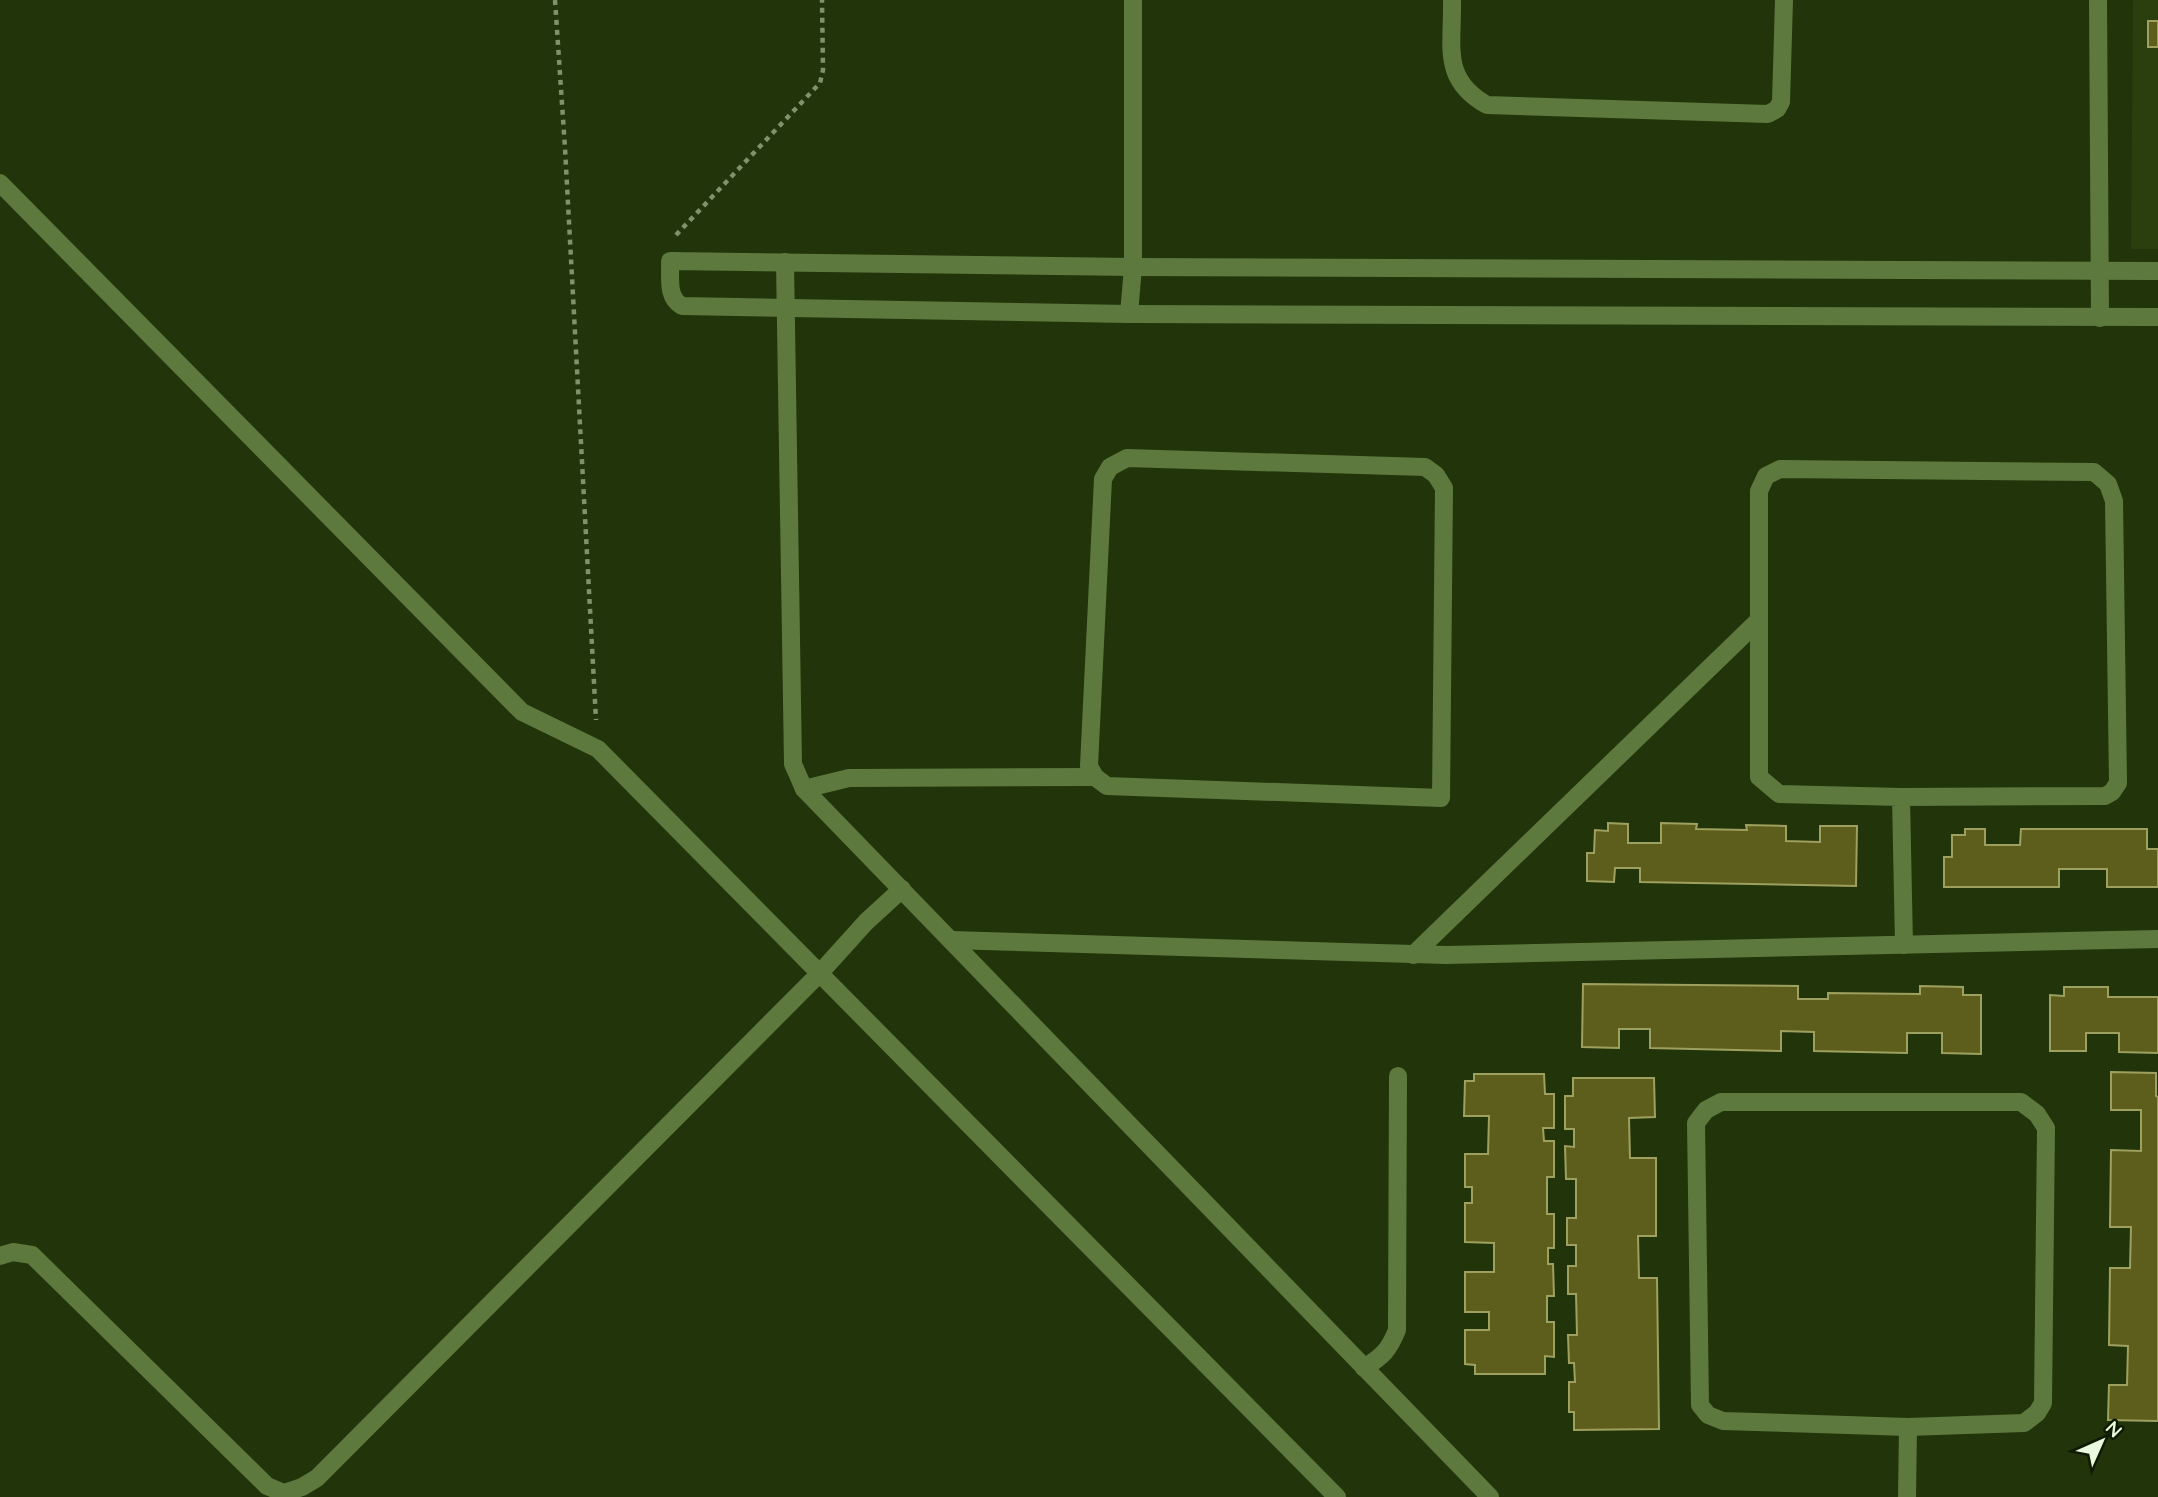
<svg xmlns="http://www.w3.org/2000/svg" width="2158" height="1497" viewBox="0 0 2158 1497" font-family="Quicksand,sans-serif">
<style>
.built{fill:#2a3f0d}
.building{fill:#5d5e1b;stroke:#9ea05f;stroke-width:2}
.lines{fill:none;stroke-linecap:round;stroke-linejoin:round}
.path{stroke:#80916c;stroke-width:4.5;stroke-dasharray:5 5;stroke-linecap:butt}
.minor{stroke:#5d793e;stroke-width:18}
</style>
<rect width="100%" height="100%" fill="#223409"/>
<path class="built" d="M2133 0H2158V249H2131Z"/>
<g class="building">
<rect x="2148" y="21" width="10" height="26"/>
<path d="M1608 823 1628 824V843H1661V823L1697 824 1696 829 1747 830 1746 825 1786 826V841L1820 842V826H1857L1856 886 1640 882V868H1615L1614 882 1587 881V853H1594L1595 830 1608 831Z"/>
<path d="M1965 829H1985V845H2020L2021 829H2147V849H2158V887H2107V869H2059V887H1944V857H1952V835H1965Z"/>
<path d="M1583 984 1798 986V999H1828V993L1920 994V986L1963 987V995H1981V1054L1942 1053V1033H1907V1053L1814 1051V1032L1781 1031V1051L1650 1048V1029H1619V1048L1582 1047Z"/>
<path d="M2064 987H2108V997H2158V1053L2119 1052V1033H2086V1051H2050V995L2064 996Z"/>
<path d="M2111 1072 2156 1073V1096L2158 1097V1421L2108 1420 2109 1385H2127L2128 1346 2109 1345 2110 1268H2130L2131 1227H2110L2111 1150 2141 1151V1110H2111Z"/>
<path d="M1474 1074H1544L1545 1094H1554V1128H1543L1544 1141H1554V1177H1547V1214H1554V1248H1548V1264H1553L1554 1296H1547V1322H1554V1357L1545 1356V1374H1475V1365L1465 1364V1330H1489V1312H1465V1272H1494V1243L1465 1242V1203H1472V1187H1465V1154H1488L1489 1116H1464L1465 1081H1474Z"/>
<path d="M1573 1078H1654L1655 1117 1629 1118 1630 1158H1656V1236H1638L1639 1278H1657L1659 1429 1574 1430V1412H1569V1382H1575L1574 1363H1569L1568 1335H1577L1576 1294H1568V1266H1576V1245H1567V1218H1576V1179H1566L1565 1146 1574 1147V1129H1565V1096H1573Z"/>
</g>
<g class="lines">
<g class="path">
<path d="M555 0 565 148 596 720"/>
<path d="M676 235 820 83 823 70 822 0"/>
</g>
<g class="minor">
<path d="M1452 0C1453 47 1441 79 1487 105L1768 114 1777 109 1781 102 1784 0"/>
<path d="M2098 0 2100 318"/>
<path d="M0 183 522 712 598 749 1337 1497"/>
<path d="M785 262 793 764 804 789 1490 1497"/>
<path d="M2158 271 1133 267 670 261C671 277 666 297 682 306L1129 314 2158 317"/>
<path d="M1129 314 1133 267V0"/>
<path d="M1127 458 1425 467 1436 475 1444 488 1441 798 1107 786 1095 777 1089 766 1103 479 1110 467Z"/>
<path d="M804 789 849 778 1095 777"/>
<path d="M1901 797 1779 794 1759 777V491L1766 476 1780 469 2094 472 2108 484 2114 501 2118 783 2112 792 2105 796 1901 797 1904 945"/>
<path d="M951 940 1446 955 2158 939"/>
<path d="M1413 955 1759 620"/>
<path d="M0 1256 13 1252 32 1255 267 1486 284 1493 302 1487 317 1478 819 974 866 922 902 889"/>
<path d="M1364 1368C1383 1356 1389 1350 1397 1330L1398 1076"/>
<path d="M1907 1497 1908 1427 2024 1423 2037 1413 2043 1403 2046 1128 2037 1114 2021 1102H1721L1706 1110 1696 1123 1700 1405 1708 1415 1723 1421 1908 1427"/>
</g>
</g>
<g transform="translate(2102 1441) rotate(45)" stroke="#0f1a04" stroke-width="5" paint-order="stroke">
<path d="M0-5L12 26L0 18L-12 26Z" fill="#eafadc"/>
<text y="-10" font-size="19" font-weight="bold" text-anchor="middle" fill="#eafadc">N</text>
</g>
</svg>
